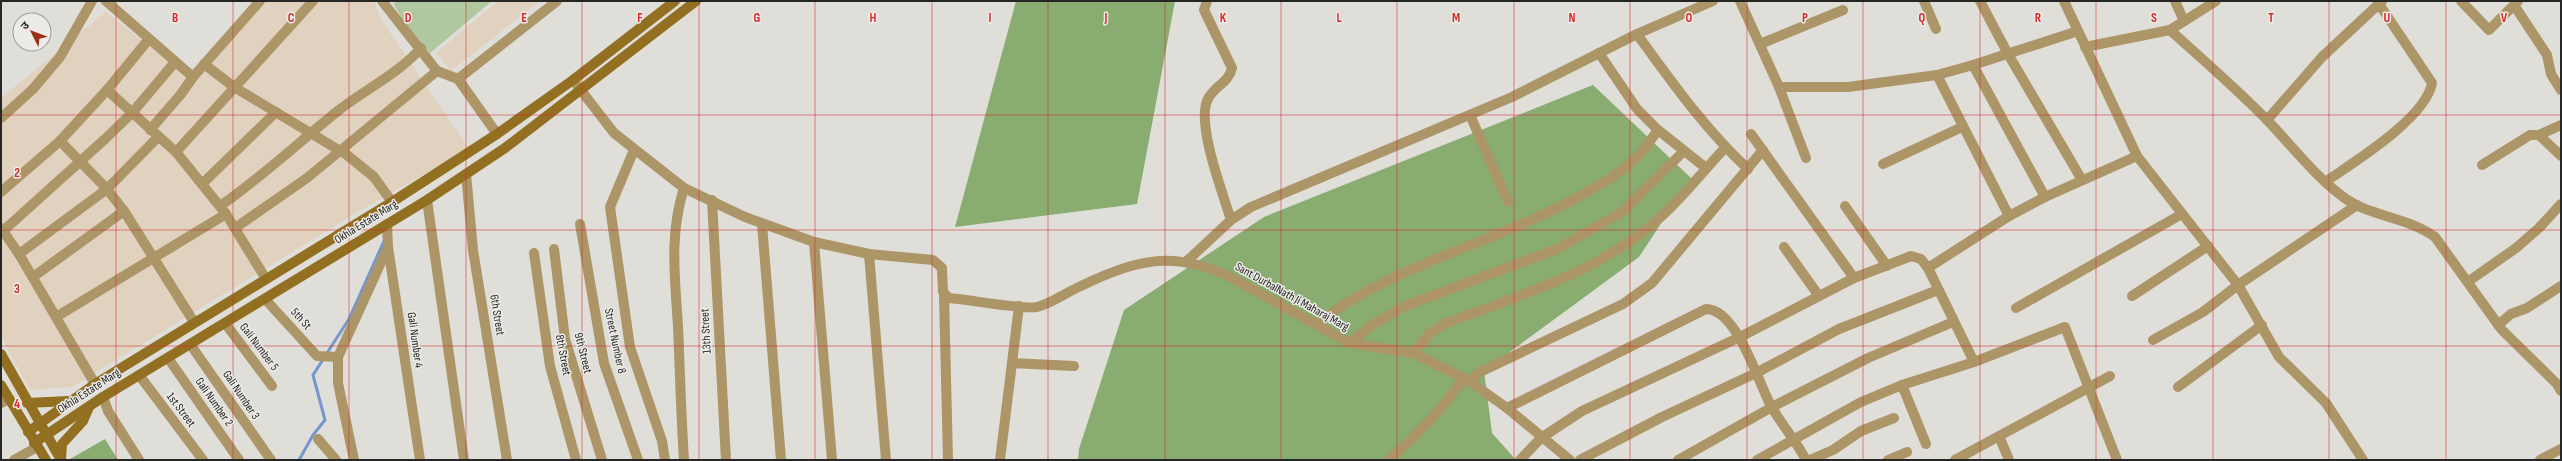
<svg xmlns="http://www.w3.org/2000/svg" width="2562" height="461" viewBox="0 0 2562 461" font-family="'Sofia Sans Condensed','Noto Sans Devanagari',sans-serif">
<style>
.commercial{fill:#e1d2bf}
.green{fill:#b0c8a0}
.forest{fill:#89ac71}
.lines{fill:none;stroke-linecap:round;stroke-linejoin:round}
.stream{stroke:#7596ce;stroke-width:3}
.minor{stroke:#ac9567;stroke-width:10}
.tertiary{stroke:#ac9567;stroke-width:10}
.secondary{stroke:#937021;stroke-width:10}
.grid{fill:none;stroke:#d62828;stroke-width:1;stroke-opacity:0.55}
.labels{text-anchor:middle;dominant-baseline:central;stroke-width:3;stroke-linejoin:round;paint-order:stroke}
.street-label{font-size:12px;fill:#262624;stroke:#ecebe7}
.grid-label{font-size:13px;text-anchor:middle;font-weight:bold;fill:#d62828;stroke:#ecebe7;stroke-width:3;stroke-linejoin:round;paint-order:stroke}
</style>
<rect width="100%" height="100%" fill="#dfded9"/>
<g class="commercial">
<path d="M258 1H374L381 19 469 149 356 213 72 387 30 390 1 337V98L106 12 191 79Z"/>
<path d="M498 1H540L451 71 436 53Z"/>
</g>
<path class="green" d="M398 1H492L430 53 407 28 393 3Z"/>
<g class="forest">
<path d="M1016 1H1175L1137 204 955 227Z"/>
<path d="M1593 85 1691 178 1639 257 1484 371 1492 433 1516 460H1078L1079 449 1124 310 1264 217Z"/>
<path d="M105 439 118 460H71L70 459Z"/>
</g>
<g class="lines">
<g class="stream">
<path d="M327 353 349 319 384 241"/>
<path d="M299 460 313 435 325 420 313 375 324 358"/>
</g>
<g class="minor">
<path d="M106 1 193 77 260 1"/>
<path d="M382 1 437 71 458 79 497 134"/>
<path d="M1207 1 1204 10 1232 68C1229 83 1212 87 1207 101 1197 126 1223 194 1231 220"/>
<path d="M1740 1 1779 87 1806 158"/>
<path d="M1924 1 1936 29"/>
<path d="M1980 1 2008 54 2082 180"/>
<path d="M2064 1 2137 156 2238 285 2279 357 2326 403 2363 460"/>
<path d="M2175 1 2184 21"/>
<path d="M2461 1 2489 30 2518 1"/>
<path d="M2514 5 2547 55 2551 74 2561 90"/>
<path d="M2170 30C2203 60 2237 89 2268 121 2292 146 2314 175 2342 196 2368 217 2406 216 2435 237L2502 330 2557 384 2561 391"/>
<path d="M1637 34C1671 81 1705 129 1748 169"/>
<path d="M1760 44 1843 10"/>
<path d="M2085 47 2170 30 2216 1"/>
<path d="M1599 53 1637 109 1658 130 1706 168"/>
<path d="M204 64 234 87 347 155 374 177 392 202"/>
<path d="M1973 65 2045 197"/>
<path d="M1937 75 2009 216"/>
<path d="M458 79 557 1"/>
<path d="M1779 87H1848L1937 75 1973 65 2078 31"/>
<path d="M107 90 149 39"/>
<path d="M1470 115 1508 202"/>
<path d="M1 118 33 89 60 57 92 1"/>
<path d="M2267 120 2322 57 2382 1"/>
<path d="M150 130 181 94 193 77"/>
<path d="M1751 134 1854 278"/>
<path d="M2539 135 2561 156"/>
<path d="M60 141 107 189 124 211 194 322"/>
<path d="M634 150 610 207 630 347 662 441 665 460"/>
<path d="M176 152 313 1"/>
<path d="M1883 164 1962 127"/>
<path d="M2482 165 2530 135H2539L2561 125"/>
<path d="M466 174 473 250 507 460"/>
<path d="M2325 182C2354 162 2426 118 2432 83L2379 4"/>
<path d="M202 184 276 112"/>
<path d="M1 192 60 141 107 90 176 152 226 214 266 279"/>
<path d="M427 200 464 460"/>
<path d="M712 200 726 460"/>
<path d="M220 206C262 177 299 142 339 110 366 89 398 74 421 48"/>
<path d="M1845 206 1887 266"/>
<path d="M387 224 388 247 420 460"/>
<path d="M580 224 604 363 638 460"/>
<path d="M762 224 781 460"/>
<path d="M1 228 19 254 95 384"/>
<path d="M235 228 307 178 437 71"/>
<path d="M3 231 105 139 132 113 175 62"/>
<path d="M814 242 832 460"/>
<path d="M1784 247 1819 296"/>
<path d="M554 249 565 339 602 460"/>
<path d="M534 253 550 366 576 460"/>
<path d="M19 254 107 189 158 137"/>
<path d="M869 254 886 460"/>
<path d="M1187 261 1231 220 1251 207 1512 97 1637 34 1713 1"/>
<path d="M1928 268 2009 216 2045 197 2137 156"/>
<path d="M33 277 124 211"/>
<path d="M2469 281 2516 248 2539 228 2561 204"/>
<path d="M944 295 948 460"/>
<path d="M2132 296 2208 246"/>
<path d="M265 299 317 356 338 357"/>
<path d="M2016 308 2182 214"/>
<path d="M56 317 226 214"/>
<path d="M225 323 272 386"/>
<path d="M1316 325C1387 267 1485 246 1567 203 1591 190 1618 176 1638 156 1645 149 1652 138 1658 130"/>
<path d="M2498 325 2511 314 2527 308 2561 286"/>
<path d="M2153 340 2203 312 2238 285 2357 205"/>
<path d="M1349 343 1372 325 1405 306 1557 249 1582 235 1622 212 1684 151"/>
<path d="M190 344 271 460"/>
<path d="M1413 353 1430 333 1444 324C1515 297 1590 275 1649 227 1675 207 1702 172 1725 148"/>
<path d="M168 358 239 460"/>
<path d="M1012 363 1074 366"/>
<path d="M139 375 203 460"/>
<path d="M1469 381 1480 372 1623 304 1652 283 1763 150"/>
<path d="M1902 385 1926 444"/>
<path d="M2178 387 2262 325"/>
<path d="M1 403 9 399"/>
<path d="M1507 408 1706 309C1737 309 1758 382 1771 406 1782 425 1796 441 1806 460"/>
<path d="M1999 436 2009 460"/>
<path d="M318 439 336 460"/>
<path d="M14 460 37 447"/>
<path d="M354 460 338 383V357L388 247"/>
<path d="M684 460C681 415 680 371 678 326 675 278 669 235 684 188"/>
<path d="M1000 460 1019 306"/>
<path d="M1389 460C1418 435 1442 409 1464 378"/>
<path d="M1520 460 1541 438 1582 411 1740 337 1854 278 1911 256 1921 259 1928 268 1974 362"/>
<path d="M1580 460 1662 417 1756 373 1839 329 1938 290"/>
<path d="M1678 460 1772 407 1868 358 1953 322"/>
<path d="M1757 460 1861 402 1902 385 1974 362 2065 327 2117 460"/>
<path d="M1810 460 1833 450 1861 431 1894 418"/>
<path d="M1888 460 1907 452"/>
<path d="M1955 460 2110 376"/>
<path d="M2540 460 2561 449"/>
</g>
<g class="tertiary">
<path d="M573 80 614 133 684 188 745 217 814 242 869 254 933 260 942 268 943 292 949 298C965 299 1025 310 1037 307 1052 303 1067 292 1081 286 1138 258 1176 250 1234 279L1349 343 1413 353 1469 381 1507 408 1570 460"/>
<path d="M103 397 108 411 139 460"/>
</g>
<g class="secondary">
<path d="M1 354 61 460"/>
<path d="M1 385 46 460"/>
<path d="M27 403 69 401"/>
<path d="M28 432 95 384 392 202 497 134 573 80 675 1"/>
<path d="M34 443 103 397 427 200 505 148 696 1"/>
<path d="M61 459 62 444 83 421 89 407"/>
</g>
</g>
<path class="grid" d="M116 1V460M233 1V460M349 1V460M466 1V460M582 1V460M699 1V460M815 1V460M932 1V460M1048 1V460M1165 1V460M1281 1V460M1397 1V460M1514 1V460M1630 1V460M1747 1V460M1863 1V460M1980 1V460M2096 1V460M2213 1V460M2329 1V460M2446 1V460M1 115H2561M1 230H2561M1 346H2561"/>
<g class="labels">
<g class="street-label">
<text transform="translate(366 222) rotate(-32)">Okhla Estate Marg</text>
<text transform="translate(1292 297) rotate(29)">Sant DurbalNath Ji Maharaj Marg</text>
<text transform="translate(497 315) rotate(81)">6th Street</text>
<text transform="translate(301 319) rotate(48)">5th St</text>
<text transform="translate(706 331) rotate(-93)">13th Street</text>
<text transform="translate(415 340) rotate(82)">Gali Number 4</text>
<text transform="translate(615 341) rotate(78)">Street Number 8</text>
<text transform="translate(259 347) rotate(53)">Gali Number 5</text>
<text transform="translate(583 353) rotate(76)">9th Street</text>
<text transform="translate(563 355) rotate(79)">8th Street</text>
<text transform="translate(89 391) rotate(-33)">Okhla Estate Marg</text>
<text transform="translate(241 395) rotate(56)">Gali Number 3</text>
<text transform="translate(214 402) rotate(55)">Gali Number 2</text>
<text transform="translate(181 410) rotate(53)">1st Street</text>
</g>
</g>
<g class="grid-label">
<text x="175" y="22">B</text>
<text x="291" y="22">C</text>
<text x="408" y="22">D</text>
<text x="524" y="22">E</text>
<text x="640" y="22">F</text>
<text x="757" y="22">G</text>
<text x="873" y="22">H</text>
<text x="990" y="22">I</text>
<text x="1106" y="22">J</text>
<text x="1223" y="22">K</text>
<text x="1339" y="22">L</text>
<text x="1456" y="22">M</text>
<text x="1572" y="22">N</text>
<text x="1689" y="22">O</text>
<text x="1805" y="22">P</text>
<text x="1922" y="22">Q</text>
<text x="2038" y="22">R</text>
<text x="2154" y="22">S</text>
<text x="2271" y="22">T</text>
<text x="2387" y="22">U</text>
<text x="2504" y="22">V</text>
<text x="17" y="177">2</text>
<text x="17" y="293">3</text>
<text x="17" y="408">4</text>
</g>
<rect width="2562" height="461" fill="none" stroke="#262624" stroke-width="4"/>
<g transform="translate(32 32) rotate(312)"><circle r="19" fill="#ecebe7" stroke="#9d9c99"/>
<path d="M0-3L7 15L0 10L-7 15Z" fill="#993114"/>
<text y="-6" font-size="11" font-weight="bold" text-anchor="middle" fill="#262624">उ</text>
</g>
</svg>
